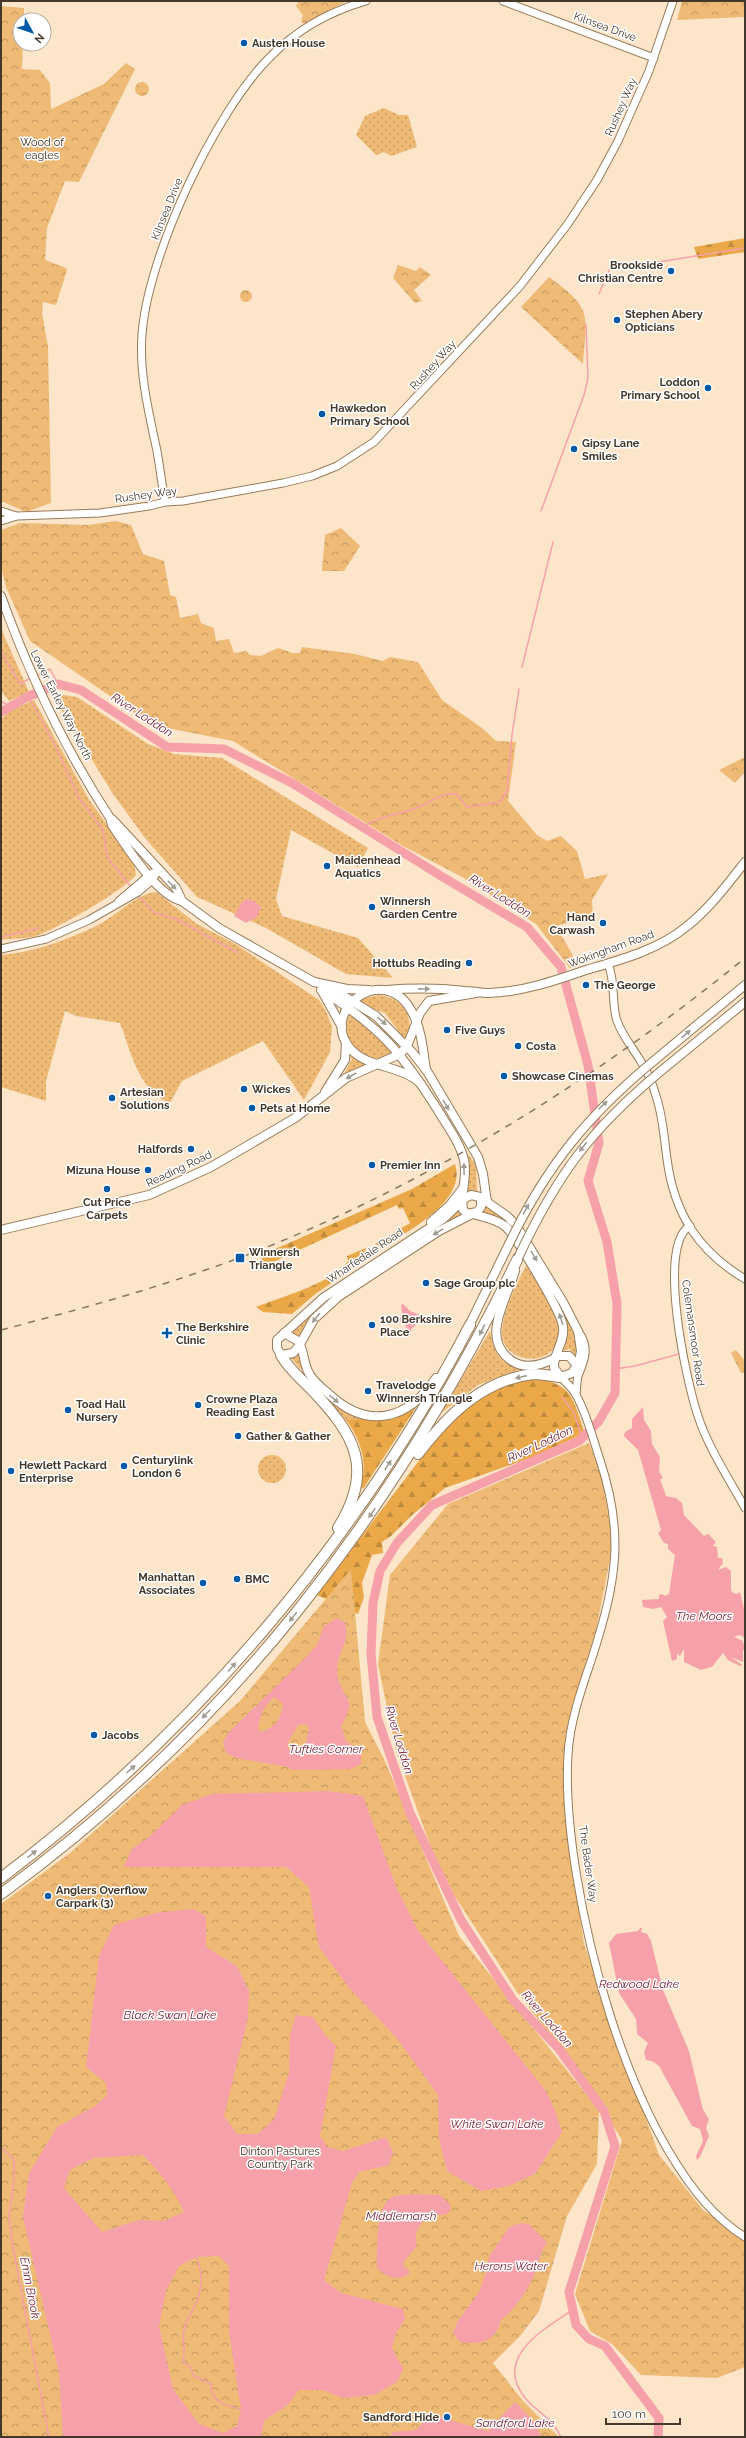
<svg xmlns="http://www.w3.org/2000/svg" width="746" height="2438" viewBox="0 0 746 2438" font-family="Raleway,sans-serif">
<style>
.grass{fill:url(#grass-dots)}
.forest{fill:url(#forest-firs)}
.park{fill:url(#park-crowns)}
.water{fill:#f6a1aa;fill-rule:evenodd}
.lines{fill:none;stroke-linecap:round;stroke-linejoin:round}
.stream{stroke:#f6a1aa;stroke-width:1.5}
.river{stroke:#f6a1aa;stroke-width:9}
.minor-casing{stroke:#967c5a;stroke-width:9}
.major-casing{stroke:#967c5a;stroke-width:10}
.highway-casing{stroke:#967c5a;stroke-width:12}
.minor{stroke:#fff;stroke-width:7}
.major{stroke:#fff;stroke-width:8}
.highway{stroke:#fff;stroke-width:10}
.rail{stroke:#857662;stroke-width:1.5;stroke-dasharray:7 7;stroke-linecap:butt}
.major-bridge-casing{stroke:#967c5a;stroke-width:10;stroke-linecap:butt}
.major-bridge{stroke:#fff;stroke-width:8}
.oneway{fill:#a19c94}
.poi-dot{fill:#0059a7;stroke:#fff;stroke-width:1.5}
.labels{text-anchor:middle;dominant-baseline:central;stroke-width:3;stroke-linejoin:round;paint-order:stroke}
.street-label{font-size:11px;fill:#433829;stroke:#fff}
.poi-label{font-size:11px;font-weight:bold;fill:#433829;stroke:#fff;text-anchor:start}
.park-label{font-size:11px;fill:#3e2e1a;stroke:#fff}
.water-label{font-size:12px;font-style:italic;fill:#731d2f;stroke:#fff}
</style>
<defs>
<pattern id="grass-dots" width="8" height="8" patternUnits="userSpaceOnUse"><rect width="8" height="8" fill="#eeba75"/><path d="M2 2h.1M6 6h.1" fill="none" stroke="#c29860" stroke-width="1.8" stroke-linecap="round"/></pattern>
<pattern id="forest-firs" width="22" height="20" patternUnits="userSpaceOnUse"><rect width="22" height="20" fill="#eaa848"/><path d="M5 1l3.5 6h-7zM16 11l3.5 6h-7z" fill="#bf8a3c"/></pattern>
<pattern id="park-crowns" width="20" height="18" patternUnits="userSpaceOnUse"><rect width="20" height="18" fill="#eeba75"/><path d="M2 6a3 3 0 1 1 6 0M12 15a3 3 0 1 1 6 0" fill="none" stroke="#c29860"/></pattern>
</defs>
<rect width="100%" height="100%" fill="#fce5c8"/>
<g class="grass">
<path d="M384 108 399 115H408L417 147 391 156 384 152 376 155 356 135 365 116Z"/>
<path d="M1 621 3 633 29 692 9 701 1 691Z"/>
<path d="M51 693 77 697 148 744 174 754 222 758 368 848 358 867 291 830 276 899 282 916 358 938 393 978 346 974 266 928 197 897 145 838 113 794Z"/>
<path d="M34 700 88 798 134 863 136 875C124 890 51 933 32 937 22 939 11 938 1 940V719L11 710Z"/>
<path d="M156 892 197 924 237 945 319 1000 326 1011 332 1027 330 1052 304 1100 263 1041 182 1081 170 1103C138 1091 131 1051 120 1023L76 1016 65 1011 46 1081V1101L1 1087V955C34 952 68 940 98 925 116 916 136 894 156 892Z"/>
<path d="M379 995C406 999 414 1018 407 1042L385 1013 365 1006 360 1002 365 998Z"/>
<path d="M350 1013 395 1054C388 1056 381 1059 374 1058 352 1056 341 1031 350 1013Z"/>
<path d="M349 1055 366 1065 343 1076 352 1059Z"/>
<path d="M468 1154 476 1165 477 1191H466Z"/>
<path d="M484 1203 509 1220 560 1304 575 1336 578 1347 576 1357 571 1353 570 1349 561 1351 566 1324 562 1310 528 1255 500 1218 481 1213Z"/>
<path d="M458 1209 462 1215 443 1224 321 1305 308 1319 299 1337 288 1333 316 1308Z"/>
<path d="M526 1265C536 1282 560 1314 559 1333 558 1369 501 1366 502 1331 503 1309 517 1285 526 1265Z"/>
<path d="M490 1331C495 1352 497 1363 521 1369L478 1385 441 1413Z"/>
<path d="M298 1354 303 1368 360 1417 354 1420 345 1419 290 1357Z"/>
<circle cx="272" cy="1469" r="14"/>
</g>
<g class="forest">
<path d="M745 238V252L698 259 694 247Z"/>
<path d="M455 1164C467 1201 409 1230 384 1247L375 1244 410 1223 403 1208 399 1209 397 1205 258 1269 256 1265 266 1253 412 1189Z"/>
<path d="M366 1248 363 1261 314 1295 292 1314 263 1312 256 1307C281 1297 333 1283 348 1261L347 1256Z"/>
<path d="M529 1377C573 1384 571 1394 585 1433L533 1457 445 1488 411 1516 391 1536 382 1542 383 1553 372 1555 362 1583 364 1597 358 1614 317 1595 443 1429 480 1395Z"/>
<path d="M421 1400 363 1489 361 1487C368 1462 361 1439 345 1419L354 1420 360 1417 369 1419Z"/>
</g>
<g class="park">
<path d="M299 1H347L304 24 301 21 303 15 296 6Z"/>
<path d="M682 1H745V17L677 20Z"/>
<path d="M1 6 24 8V20H20V44H23L22 69 40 70 50 83 51 109 104 84 126 63 135 69 79 182 65 181 47 228 45 260 66 268 67 270 56 305 43 302 42 313 48 347 51 503 26 512 1 501Z"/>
<circle cx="142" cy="89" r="7"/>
<path d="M398 265 416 271 420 267 431 275 414 290 422 301 415 303 393 278Z"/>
<path d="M549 277C593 309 587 314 583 364L521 307Z"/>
<circle cx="246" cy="296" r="6"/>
<path d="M116 521 131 525 143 554 164 561 170 595 176 597 180 618 198 614 201 623 214 628 216 641 229 639 234 653 246 651 250 655 261 656 278 648 293 653H300L302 647 355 654 383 661 390 657 418 662 442 700 482 728 496 741 516 742 508 801 537 835 547 841 561 836 577 851 585 879 608 874 592 900 593 915 556 926 579 966 570 968 536 924 462 877 403 846 233 741 167 728 142 718 30 641 6 587 1 566V530L20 523 88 525Z"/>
<path d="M341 528 360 546 344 571H322L325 535Z"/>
<path d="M745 757V772L735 783 719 770Z"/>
<path d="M736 1350 745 1361V1372L741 1373 731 1353Z"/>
<path d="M589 1443 602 1477 613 1544 596 1630 567 1726 565 1815 584 1944 659 2155 703 2210 745 2238V2367L717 2378 641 2375 612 2344 590 2331 575 2294 622 2140 585 2080 517 1992 452 1892 430 1845 396 1751 378 1664 390 1575 448 1504Z"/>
<path d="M351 1569 365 1722 384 1759 459 1936 599 2110 597 2164 567 2216 539 2311 521 2335 493 2363 523 2401 559 2437H1V1904L70 1853 240 1701Z"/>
</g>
<g class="water">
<path d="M247 899 254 901 261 907 257 917 246 923 234 916 241 903Z"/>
<path d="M403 1304 410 1311 420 1315 422 1320 411 1329V1333L407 1334 406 1326 399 1320 402 1313 401 1305Z"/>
<path d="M643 1407 644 1420 651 1431 652 1444 660 1457 659 1471 663 1478 660 1479 666 1496 676 1498 682 1503 684 1515 704 1536 708 1534 716 1542 713 1546 717 1547 718 1558H722L723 1563 718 1570 726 1567 731 1571V1591L736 1594 740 1592 745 1613V1638L740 1635 734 1637 743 1641 745 1650H743V1662L731 1657 742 1665 740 1666 728 1660 723 1653 712 1667 701 1670 684 1662V1649L680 1656 677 1654V1659L672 1661 663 1621 667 1617 661 1607 653 1609 643 1607 642 1600 659 1599V1595L662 1594 665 1596 669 1594 675 1555 668 1549V1544L664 1543 658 1533 661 1530 638 1450 624 1436 625 1432 632 1428V1419Z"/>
<path d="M337 1618 345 1623C346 1627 347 1632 346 1636 345 1649 334 1659 338 1678 345 1703 358 1696 341 1726L346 1741 361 1753V1764L350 1769 292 1770 288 1767 236 1758 226 1753 223 1742 229 1732 303 1660 317 1645 324 1626ZM274 1697 283 1704C281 1719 276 1727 261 1732L258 1729C259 1716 265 1705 274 1697ZM305 1724 309 1727 307 1740 300 1752 294 1754 289 1750 287 1744 298 1725Z"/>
<path d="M329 1791 363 1796 397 1889 419 1932 546 2091 555 2111 562 2132 535 2174 508 2186 481 2191 447 2171 439 2139 438 2095 396 2037 349 1988 319 1947 309 1887 286 1867H124L131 1850 149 1837 182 1805 212 1794Z"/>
<path d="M193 1909 206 1916V1947L237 1966 249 1991 248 2018 224 2116 237 2134H258L274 2119 289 2073 290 2035 296 2015 313 2017 325 2035 336 2046 320 2136 327 2147 343 2151 386 2137 393 2152 389 2165 359 2172 352 2183 324 2280 341 2293 403 2309 405 2319 396 2333 392 2348 403 2369 397 2382 374 2395 343 2398 323 2390H298L289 2404 264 2421 261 2437H63L59 2373 23 2217 29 2173 57 2127 95 2106 107 2095 106 2083 86 2067 99 1956 114 1925 155 1913ZM143 2155C160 2173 174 2189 184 2212L164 2221 139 2220 102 2232 64 2188 70 2170 94 2158ZM219 2256 229 2266V2332L241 2409 237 2426 223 2433 199 2424 173 2389 159 2326 166 2291 179 2266 196 2257Z"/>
<path d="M640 1928H642L641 1932 647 1934 651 1941 663 1990 689 2051 703 2110 709 2119 706 2128 709 2136 700 2157 697 2160 696 2156 703 2141 700 2129 692 2126 659 2066 652 2061 646 2060 644 2052 648 2043 637 2034 636 2019 619 1993 609 1943 616 1934 638 1931Z"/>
<path d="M415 2194 440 2195 450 2204V2211L447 2214 428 2216C418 2227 414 2231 417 2246L405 2260 403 2265 410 2272C401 2283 386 2277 377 2268 377 2252 375 2203 393 2197 399 2194 408 2195 415 2194Z"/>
<path d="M522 2223 530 2225 547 2242C542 2250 540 2256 538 2265 531 2286 517 2308 500 2321 498 2342 477 2345 460 2342L453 2333 458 2321 479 2292 487 2271 489 2257 509 2227Z"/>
<path d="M515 2402 532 2419 542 2437H389L393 2432 416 2430 426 2419 436 2416 488 2431Z"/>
</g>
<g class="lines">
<g class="stream">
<path d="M599 294 609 270 745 248"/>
<path d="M541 511 584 395 588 378 586 324"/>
<path d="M1 652 20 684 31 678"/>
<path d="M522 667 553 542"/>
<path d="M36 676 50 669 58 684"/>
<path d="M28 696 53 741 79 798 103 830 107 857 131 887"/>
<path d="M1 701 9 706"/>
<path d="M362 827C383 815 393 816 414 809 429 804 440 792 457 794L467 807 500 802 507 791 512 735 519 689"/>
<path d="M137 894 155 913 176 919 238 953"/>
<path d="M1 937 39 928"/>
<path d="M615 1369 635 1366 679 1354"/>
<path d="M562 1397 574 1413 582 1438"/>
<path d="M1 2147 14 2159V2179L9 2216 12 2242 49 2437"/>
<path d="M196 2257C203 2270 202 2292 195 2305 191 2314 186 2320 184 2330 182 2341 186 2351 183 2361L191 2368 194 2376 211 2384C212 2404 225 2405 241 2409"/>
<path d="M561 2437C550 2415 540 2415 526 2399 492 2359 542 2330 571 2311"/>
</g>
<path class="river" d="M1 712 27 697 58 684 81 690 167 747 224 749 292 783 441 876 527 927 561 967 588 1065 599 1143 588 1181 607 1242 617 1304 615 1393 599 1421 579 1441 432 1505 397 1543 380 1571 373 1603 371 1654 377 1717 410 1813 461 1920 513 2000 559 2049 604 2111 615 2146 569 2292 576 2325 589 2339 605 2346 659 2418 658 2437"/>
<defs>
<g id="minor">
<path d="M503 1 654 58"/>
<path d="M165 502C162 485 160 468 157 451 149 413 139 374 142 335 147 257 215 111 271 56 297 30 331 11 366 1"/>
<path d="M1 511 16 516"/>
<path d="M1 521 17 516 100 513 149 506 165 502 183 501 283 483 312 476 337 466 374 442 520 286 567 225 597 180 618 141 649 71 673 1"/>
<path d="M119 901 152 873"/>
<path d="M1 949 46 939 89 920 138 892 150 882 158 871"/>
<path d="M608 964C616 982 611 1002 617 1021 622 1035 632 1047 640 1060 647 1071 653 1084 656 1096 663 1116 664 1138 667 1159 674 1213 698 1251 745 1279"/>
<path d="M690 1226C656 1245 687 1384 698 1416 707 1445 730 1481 745 1508"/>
<path d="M578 1331C590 1347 585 1359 578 1376"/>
<path d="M561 1377C566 1383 573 1388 576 1395 587 1414 593 1439 600 1460 625 1535 616 1582 593 1655 582 1688 570 1720 568 1754 560 1881 631 2168 745 2237"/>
<path d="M576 1394 578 1372"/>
</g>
<g id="major">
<path d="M1 596C29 674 65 749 110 818L112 825C126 846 158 897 182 901"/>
<path d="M112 819 176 888 182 901 219 928 314 982 347 989 369 990"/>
<path d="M326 985 376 1016 412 1052 427 1071 478 1157 483 1174 487 1202"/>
<path d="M321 990C381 1027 402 1053 439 1112 448 1127 460 1143 464 1160 467 1173 463 1187 462 1200"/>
<path d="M386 990C411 988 439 988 465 991 473 991 480 993 489 993 522 992 554 981 586 970 620 960 658 950 686 927 709 909 727 885 745 862"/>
<path d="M323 993 342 1027"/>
<path d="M656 1059 745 985"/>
<path d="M661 1071 745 1002"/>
<path d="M421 1084C401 1064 366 1069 349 1047 319 1008 387 960 413 1014 422 1031 423 1051 426 1070"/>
<path d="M325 1092 345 1060 346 1042"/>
<path d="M473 1214C484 1217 496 1219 505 1226 516 1236 562 1312 563 1327 565 1342 553 1354 554 1368L561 1377 572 1373 579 1362 581 1351 578 1331 563 1302 516 1225 507 1216 480 1197 471 1195 462 1200 463 1210 468 1214 477 1212 481 1207V1198"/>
<path d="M431 1222 450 1205 463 1188"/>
<path d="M1 1230 149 1195 211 1167 295 1118 346 1078 400 1054 407 1046 420 1013 429 1001 476 993"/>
<path d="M515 1271C507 1299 479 1339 512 1361 526 1370 542 1365 555 1358"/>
<path d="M467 1330 509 1244"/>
<path d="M284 1333 298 1341C305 1351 303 1365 310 1375 315 1383 323 1389 330 1395 368 1430 408 1420 436 1378"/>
<path d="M300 1344 314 1319 338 1297 439 1231 472 1214"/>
<path d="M300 1345 293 1353 281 1355 277 1348V1340L323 1298 443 1219 462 1201"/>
<path d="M556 1356H569L577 1365"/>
</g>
<g id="highway">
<path d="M281 1355C288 1368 301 1379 312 1390 355 1435 375 1469 338 1528"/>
<path d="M418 1454C447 1416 482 1380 533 1374 542 1374 551 1376 560 1377"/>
<path d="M1 1878C196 1731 357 1541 470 1325"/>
<path d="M1 1894C230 1727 395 1512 518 1258"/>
</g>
</defs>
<use href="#minor" class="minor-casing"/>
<use href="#major" class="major-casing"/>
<use href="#highway" class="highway-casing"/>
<use href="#minor" class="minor"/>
<use href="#major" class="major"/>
<use href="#highway" class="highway"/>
<path class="rail" d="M1 1330C81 1309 161 1287 239 1258 421 1189 594 1081 745 958"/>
<defs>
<g id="major-bridge">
<path d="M509 1244C547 1165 588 1115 656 1059"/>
<path d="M518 1258C557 1175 590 1130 661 1071"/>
</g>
</defs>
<use href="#major-bridge" class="major-bridge-casing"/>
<use href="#major-bridge" class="major-bridge"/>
</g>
<defs><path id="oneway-solid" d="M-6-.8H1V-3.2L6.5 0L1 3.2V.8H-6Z"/></defs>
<g class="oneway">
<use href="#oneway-solid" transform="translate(172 885) rotate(46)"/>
<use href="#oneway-solid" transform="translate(424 989) rotate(1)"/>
<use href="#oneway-solid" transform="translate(382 1021) rotate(41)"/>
<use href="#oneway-solid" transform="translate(686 1034) rotate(-40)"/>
<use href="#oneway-solid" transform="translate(351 1076) rotate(150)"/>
<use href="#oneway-solid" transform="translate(446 1105) rotate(60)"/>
<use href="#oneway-solid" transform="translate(603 1105) rotate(-44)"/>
<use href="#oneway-solid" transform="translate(583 1147) rotate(128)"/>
<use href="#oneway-solid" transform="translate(464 1169) rotate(-91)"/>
<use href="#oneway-solid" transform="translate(526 1209) rotate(-62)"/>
<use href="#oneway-solid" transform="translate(438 1232) rotate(149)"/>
<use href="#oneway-solid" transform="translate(534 1256) rotate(60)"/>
<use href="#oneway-solid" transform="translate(316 1318) rotate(129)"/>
<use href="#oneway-solid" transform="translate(561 1319) rotate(-109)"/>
<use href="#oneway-solid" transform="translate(482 1330) rotate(117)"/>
<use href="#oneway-solid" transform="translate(521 1377) rotate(167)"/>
<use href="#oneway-solid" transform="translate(334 1399) rotate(40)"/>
<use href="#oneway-solid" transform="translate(388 1465) rotate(-57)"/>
<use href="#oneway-solid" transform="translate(372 1513) rotate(125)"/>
<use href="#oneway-solid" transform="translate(293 1617) rotate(129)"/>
<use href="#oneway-solid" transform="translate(232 1667) rotate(-48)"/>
<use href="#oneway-solid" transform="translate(206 1714) rotate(134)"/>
<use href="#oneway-solid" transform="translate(131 1769) rotate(-42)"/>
<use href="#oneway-solid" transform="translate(32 1854) rotate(-38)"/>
</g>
<g class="poi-dot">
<circle cx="244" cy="43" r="4"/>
<circle cx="671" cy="271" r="4"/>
<circle cx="617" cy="320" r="4"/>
<circle cx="708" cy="388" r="4"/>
<circle cx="322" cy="414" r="4"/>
<circle cx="574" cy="449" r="4"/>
<circle cx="327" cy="866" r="4"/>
<circle cx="372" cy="907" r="4"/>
<circle cx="603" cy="923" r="4"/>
<circle cx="469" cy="963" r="4"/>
<circle cx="586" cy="985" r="4"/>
<circle cx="447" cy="1030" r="4"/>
<circle cx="518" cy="1046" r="4"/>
<circle cx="504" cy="1076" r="4"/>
<circle cx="244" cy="1089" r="4"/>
<circle cx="112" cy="1098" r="4"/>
<circle cx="252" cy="1108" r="4"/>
<circle cx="191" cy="1149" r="4"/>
<circle cx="372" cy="1165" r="4"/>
<circle cx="148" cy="1170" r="4"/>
<circle cx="107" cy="1189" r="4"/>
<rect x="235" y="1253" width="10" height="10" rx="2"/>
<circle cx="426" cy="1283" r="4"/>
<circle cx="372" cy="1325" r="4"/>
<path d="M165 1327h4v4h4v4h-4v4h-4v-4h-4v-4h4z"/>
<circle cx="368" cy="1391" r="4"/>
<circle cx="198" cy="1405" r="4"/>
<circle cx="68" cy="1410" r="4"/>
<circle cx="238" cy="1436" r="4"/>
<circle cx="124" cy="1466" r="4"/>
<circle cx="11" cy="1471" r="4"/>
<circle cx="237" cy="1579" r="4"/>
<circle cx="203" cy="1583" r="4"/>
<circle cx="94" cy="1735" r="4"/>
<circle cx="48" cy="1896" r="4"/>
<circle cx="447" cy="2417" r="4"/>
</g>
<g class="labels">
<g class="street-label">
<text transform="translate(605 27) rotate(20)">Kilnsea Drive</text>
<text transform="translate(621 107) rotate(-66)">Rushey Way</text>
<text transform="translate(167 209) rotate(-68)">Kilnsea Drive</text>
<text transform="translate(433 365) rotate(-48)">Rushey Way</text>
<text transform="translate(146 495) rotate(-8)">Rushey Way</text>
<text transform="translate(61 705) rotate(63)">Lower Earley Way North</text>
<text transform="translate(611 949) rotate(-20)">Wokingham Road</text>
<text transform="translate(179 1169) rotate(-25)">Reading Road</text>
<text transform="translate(365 1256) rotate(-34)">Wharfedale Road</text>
<text transform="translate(693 1333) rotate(82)">Colemansmoor Road</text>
<text transform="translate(588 1864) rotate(82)">The Bader Way</text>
</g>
<g class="poi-label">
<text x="252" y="43">Austen House</text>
<text x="663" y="265" text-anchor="end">Brookside<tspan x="663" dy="13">Christian Centre</tspan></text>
<text x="625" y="314">Stephen Abery<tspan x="625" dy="13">Opticians</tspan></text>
<text x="700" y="382" text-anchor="end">Loddon<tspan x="700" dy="13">Primary School</tspan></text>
<text x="330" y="408">Hawkedon<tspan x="330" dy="13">Primary School</tspan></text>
<text x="582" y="443">Gipsy Lane<tspan x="582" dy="13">Smiles</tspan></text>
<text x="335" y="860">Maidenhead<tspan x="335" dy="13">Aquatics</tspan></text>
<text x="380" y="901">Winnersh<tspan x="380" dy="13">Garden Centre</tspan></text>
<text x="595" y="917" text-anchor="end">Hand<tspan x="595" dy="13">Carwash</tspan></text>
<text x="461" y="963" text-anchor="end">Hottubs Reading</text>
<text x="594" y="985">The George</text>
<text x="455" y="1030">Five Guys</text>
<text x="526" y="1046">Costa</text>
<text x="512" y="1076">Showcase Cinemas</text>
<text x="252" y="1089">Wickes</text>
<text x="120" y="1092">Artesian<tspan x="120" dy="13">Solutions</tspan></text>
<text x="260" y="1108">Pets at Home</text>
<text x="183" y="1149" text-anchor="end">Halfords</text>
<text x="380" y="1165">Premier Inn</text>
<text x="140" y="1170" text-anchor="end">Mizuna House</text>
<text x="107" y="1202" text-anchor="middle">Cut Price<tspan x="107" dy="13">Carpets</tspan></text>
<text x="249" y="1252">Winnersh<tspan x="249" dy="13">Triangle</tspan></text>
<text x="434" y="1283">Sage Group plc</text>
<text x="380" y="1319">100 Berkshire<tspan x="380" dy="13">Place</tspan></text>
<text x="176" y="1327">The Berkshire<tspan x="176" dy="13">Clinic</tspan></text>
<text x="376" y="1385">Travelodge<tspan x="376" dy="13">Winnersh Triangle</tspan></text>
<text x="206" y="1399">Crowne Plaza<tspan x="206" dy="13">Reading East</tspan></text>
<text x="76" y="1404">Toad Hall<tspan x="76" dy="13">Nursery</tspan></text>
<text x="246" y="1436">Gather &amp; Gather</text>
<text x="132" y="1460">Centurylink<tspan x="132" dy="13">London 6</tspan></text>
<text x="19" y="1465">Hewlett Packard<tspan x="19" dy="13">Enterprise</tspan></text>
<text x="195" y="1577" text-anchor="end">Manhattan<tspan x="195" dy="13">Associates</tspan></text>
<text x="245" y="1579">BMC</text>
<text x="102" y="1735">Jacobs</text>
<text x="56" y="1890">Anglers Overflow<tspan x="56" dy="13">Carpark (3)</tspan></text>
<text x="439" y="2417" text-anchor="end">Sandford Hide</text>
</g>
<g class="park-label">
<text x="42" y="142">Wood of<tspan x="42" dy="13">eagles</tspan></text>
<text x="280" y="2151">Dinton Pastures<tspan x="280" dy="13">Country Park</tspan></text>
</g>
<g class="water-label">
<text transform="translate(142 715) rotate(33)">River Loddon</text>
<text transform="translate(500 896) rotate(32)">River Loddon</text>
<text transform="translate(540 1444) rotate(-25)">River Loddon</text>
<text x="704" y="1616">The Moors</text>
<text transform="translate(399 1740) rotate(73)">River Loddon</text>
<text x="326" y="1749">Tufties Corner</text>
<text x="639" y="1984">Redwood Lake</text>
<text x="170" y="2015">Black Swan Lake</text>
<text transform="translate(547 2019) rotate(49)">River Loddon</text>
<text x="497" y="2124">White Swan Lake</text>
<text x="401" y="2216">Middlemarsh</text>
<text x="511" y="2266">Herons Water</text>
<text transform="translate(30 2288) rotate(79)">Emm Brook</text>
<text x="515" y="2423">Sandford Lake</text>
</g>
</g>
<rect width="746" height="2438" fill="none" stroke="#433829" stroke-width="4"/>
<g transform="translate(32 32) rotate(130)"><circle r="19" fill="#ffffff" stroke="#b4afa9"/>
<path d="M0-3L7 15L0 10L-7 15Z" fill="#0059a7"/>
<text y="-6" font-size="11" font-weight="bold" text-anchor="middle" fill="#433829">N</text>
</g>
<path d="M606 2418v6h74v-6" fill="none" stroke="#433829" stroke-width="2"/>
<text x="612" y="2418" font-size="12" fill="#433829" stroke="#ffffff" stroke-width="3" paint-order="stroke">100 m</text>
</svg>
